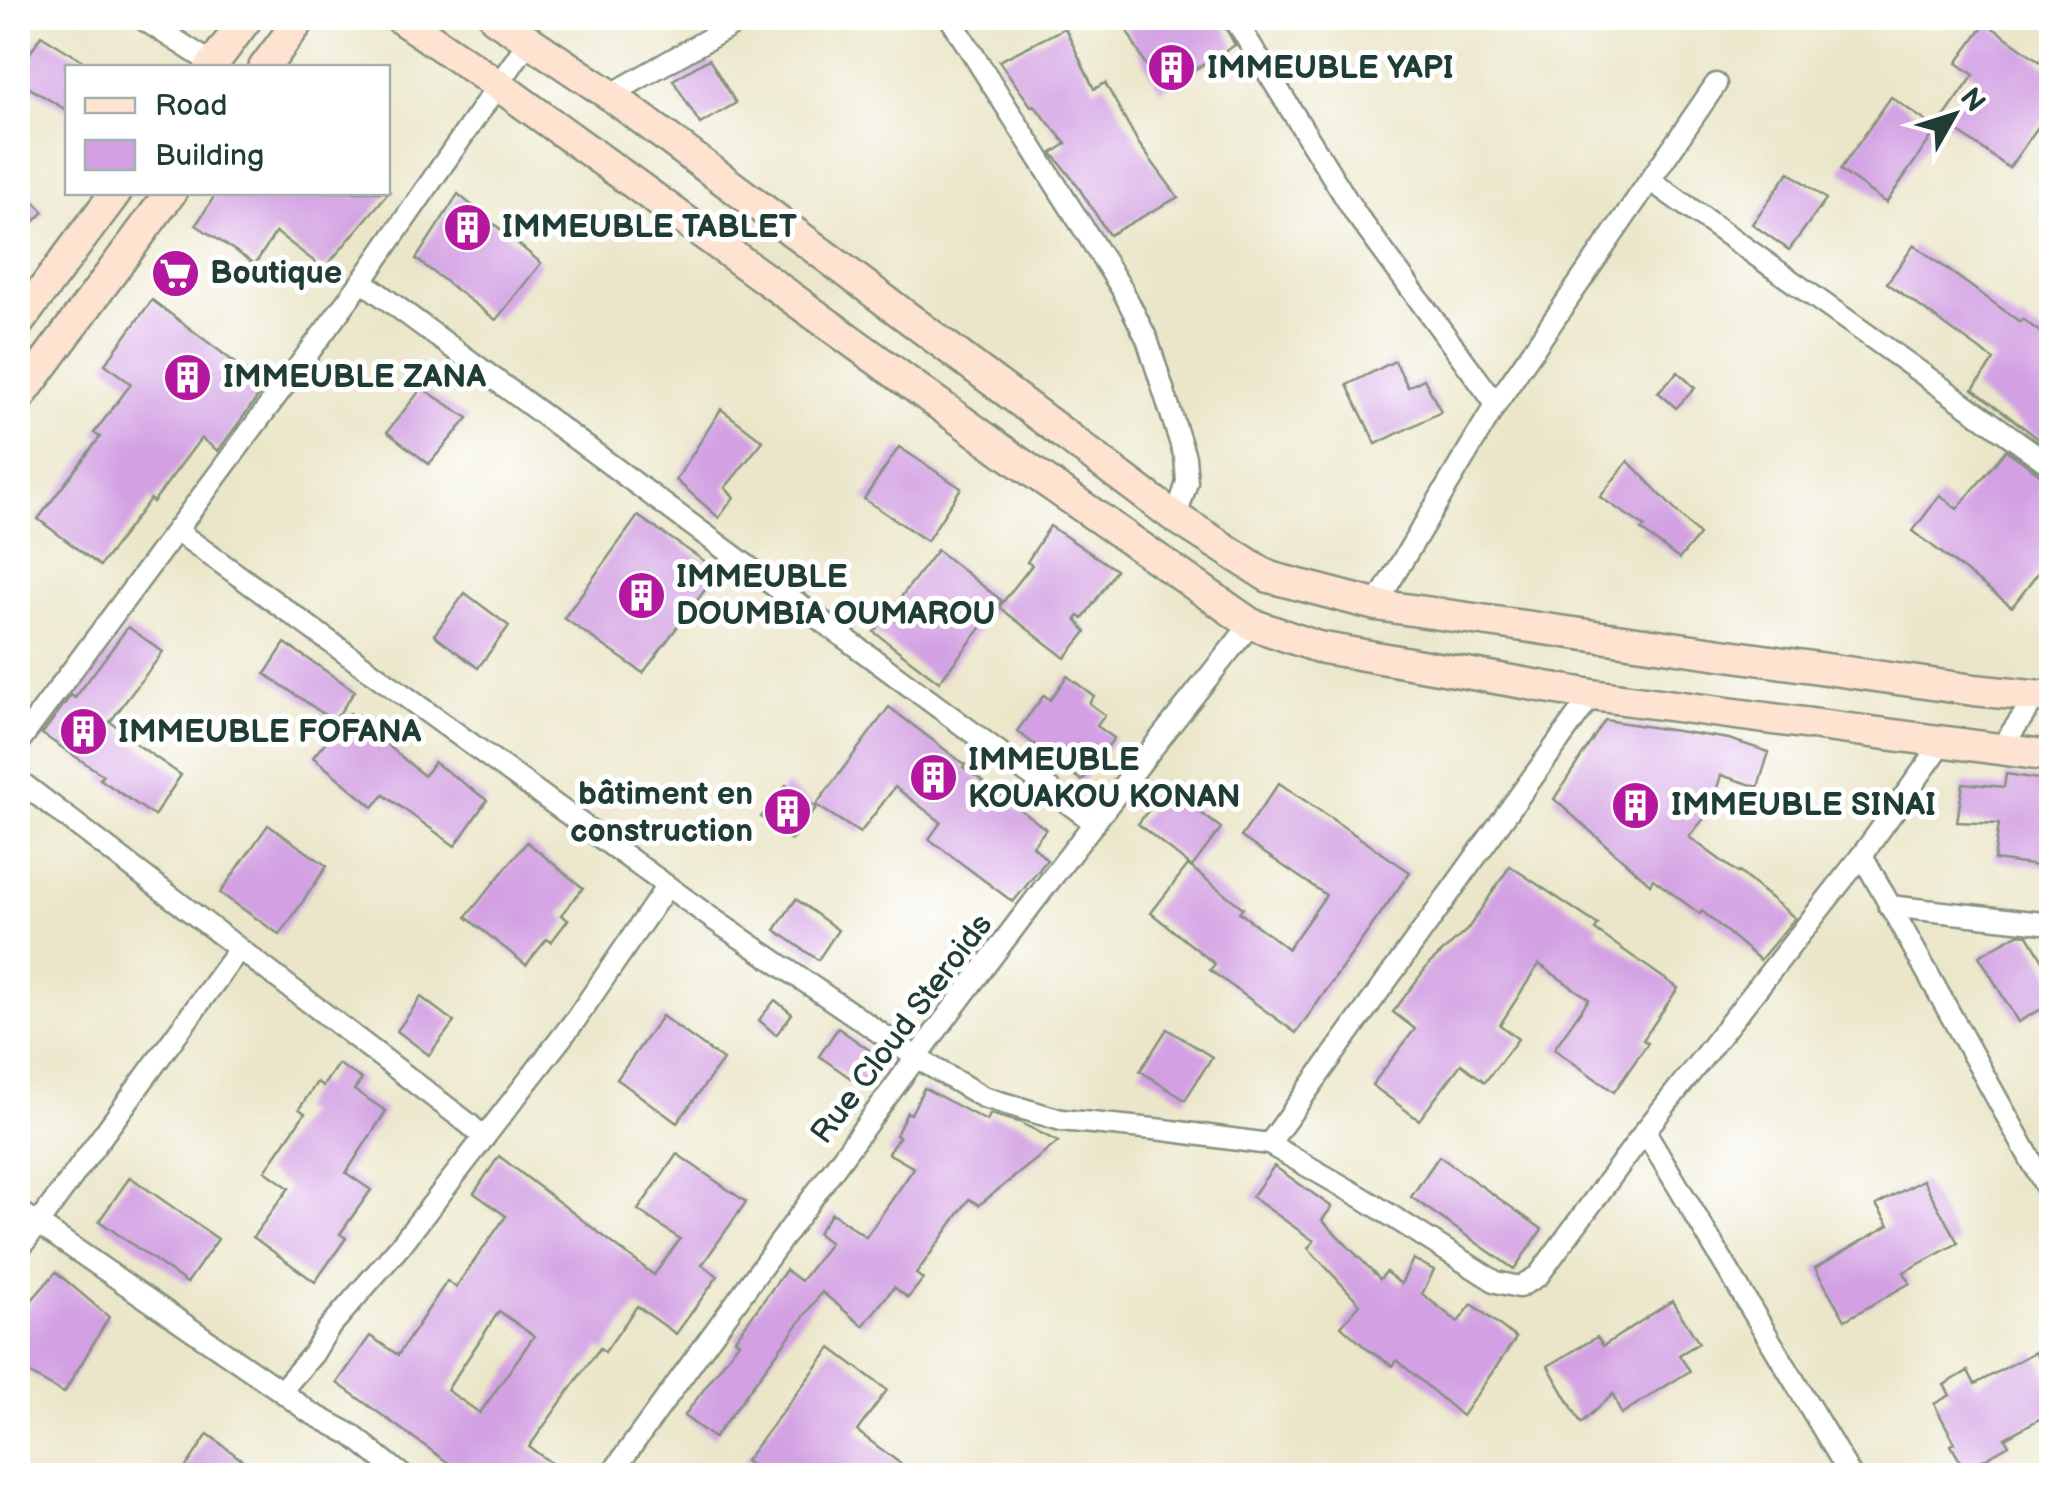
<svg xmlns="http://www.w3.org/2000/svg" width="2069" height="1493" viewBox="0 0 2069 1493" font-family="'Balsamiq Sans',sans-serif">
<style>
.building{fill:#d3a1e3;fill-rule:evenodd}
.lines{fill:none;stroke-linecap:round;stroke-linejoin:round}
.street-casing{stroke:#85927e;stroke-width:25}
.secondary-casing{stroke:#85927e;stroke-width:35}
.street{stroke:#fff;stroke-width:20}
.secondary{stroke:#fee3d1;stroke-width:30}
.labels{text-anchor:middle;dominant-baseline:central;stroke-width:10;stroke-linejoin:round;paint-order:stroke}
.poi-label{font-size:32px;font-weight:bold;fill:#1f3d34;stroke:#fff;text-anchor:start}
.street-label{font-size:32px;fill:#1f3d34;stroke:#fff}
</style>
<rect width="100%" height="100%" fill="#fff"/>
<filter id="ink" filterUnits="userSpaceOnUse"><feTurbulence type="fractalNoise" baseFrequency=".01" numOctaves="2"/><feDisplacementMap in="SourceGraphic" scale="20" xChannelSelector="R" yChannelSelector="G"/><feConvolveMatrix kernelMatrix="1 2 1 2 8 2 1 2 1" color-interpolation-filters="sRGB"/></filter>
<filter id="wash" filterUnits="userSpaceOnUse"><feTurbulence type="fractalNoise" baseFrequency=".0048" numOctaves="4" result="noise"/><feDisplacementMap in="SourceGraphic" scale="40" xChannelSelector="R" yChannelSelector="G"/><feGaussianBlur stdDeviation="2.25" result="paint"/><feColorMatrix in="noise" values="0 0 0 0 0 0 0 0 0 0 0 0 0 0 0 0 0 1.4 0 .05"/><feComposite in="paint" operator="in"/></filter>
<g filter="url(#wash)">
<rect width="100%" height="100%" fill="#ebe6c9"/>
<g id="blocks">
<g class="building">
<path d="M1141 18H1220L1235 45 1160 91 1125 27Z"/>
<path d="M1986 23 2052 70V107L2009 168 1942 120 1974 75 1957 63Z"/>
<path d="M1065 28 1094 89 1105 83 1139 144 1178 197 1109 235 1077 185 1052 153 1066 144 1034 105 1031 106 999 61Z"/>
<path d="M41 35 94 68H68V111L18 81V73Z"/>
<path d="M709 59 736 103 700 124 673 80Z"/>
<path d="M1891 97 1937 129 1886 203 1840 170Z"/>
<path d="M1789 172 1826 199 1789 250 1752 224Z"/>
<path d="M217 192H389L324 269 276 232 255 264 196 225Z"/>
<path d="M458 194 541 263 496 320 416 259Z"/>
<path d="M29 196 44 212 18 237V207Z"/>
<path d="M1914 245 2020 322 2022 319 2052 341V449L1973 389 1994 360 1887 283Z"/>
<path d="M152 300 266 386 218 451 201 438 153 502 150 499 100 566 38 519 100 437 94 433 131 384 105 364Z"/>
<path d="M1395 361 1408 387 1424 379 1441 412 1376 444 1347 385Z"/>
<path d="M1678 372 1695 388 1676 408 1658 392Z"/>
<path d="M422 388 468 418 429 464 387 432Z"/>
<path d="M721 409 763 441 725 488 734 497 719 518 676 480Z"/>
<path d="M899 447 961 488 927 541 864 499Z"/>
<path d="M2006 450 2044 477 2052 480V555L2012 607 1913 531 1940 495 1957 509Z"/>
<path d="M1628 461 1699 535 1679 559 1641 530 1645 527 1600 497Z"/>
<path d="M638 516 719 571 643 673 564 618Z"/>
<path d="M1050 526 1116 570 1083 619 1079 616 1076 619 1086 632 1065 658 999 607 1032 565 1027 562Z"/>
<path d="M937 550 1002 601 939 682 874 632Z"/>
<path d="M465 593 509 626 478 668 434 635Z"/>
<path d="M128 627 163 652 110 722 127 733 125 736 181 775 154 816 100 779 103 775 42 734 71 695 75 698Z"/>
<path d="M285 643 355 691 334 721 265 674Z"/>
<path d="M1067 676 1094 696 1089 703 1105 715 1097 726 1114 738 1082 781 1017 731 1044 695 1050 700Z"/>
<path d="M889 707 965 765 963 767 1046 829 1033 846 1047 860 1013 902 929 839 941 822 895 787 860 833 816 805Z"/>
<path d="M350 713 424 776 434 762 487 800 455 846 384 795 373 807 313 757Z"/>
<path d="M1605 720 1729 739 1769 752 1758 787 1721 775 1710 811 1689 837 1738 873 1739 872 1795 918 1760 960 1702 911 1700 914 1653 879 1650 884 1554 799Z"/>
<path d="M2006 774 2052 781V868L1994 860 1999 824 1957 822 1963 783 2004 787Z"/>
<path d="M1279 783 1410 872 1296 1033 1210 970 1215 964 1151 913 1188 865 1243 908 1239 912 1288 949 1326 895 1241 837Z"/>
<path d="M786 785 816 808 791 840 761 817Z"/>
<path d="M1166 787 1221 828 1192 867 1138 824Z"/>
<path d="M268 825 327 866 280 935 220 893Z"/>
<path d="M527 842 583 888 561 915 568 920 551 942 547 939 526 965 466 917Z"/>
<path d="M1510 866 1598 925 1595 930 1678 988 1643 1040 1648 1043 1614 1092 1554 1049 1589 999 1539 964 1500 1025 1518 1039 1485 1082 1461 1064 1419 1120 1372 1085 1415 1029 1393 1012 1429 964 1467 930Z"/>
<path d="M796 899 838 930 818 960 775 930Z"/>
<path d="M2018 934 2028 935 2052 975V1003L2018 1022 1979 956Z"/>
<path d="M421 997 454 1022 429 1055 397 1031Z"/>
<path d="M775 1000 792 1014 776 1035 759 1020Z"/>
<path d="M662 1016 723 1060 677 1123 617 1079Z"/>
<path d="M838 1028 885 1061 866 1089 819 1056Z"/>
<path d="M1167 1029 1212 1057 1185 1100 1140 1071Z"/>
<path d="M338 1064 362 1079 354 1090 386 1111 346 1173 371 1190 340 1234 346 1238 315 1282 253 1237 289 1188 265 1171 305 1113 299 1109 317 1082 323 1086Z"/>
<path d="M924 1088 987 1121 990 1114 1019 1122 1058 1142 979 1205 969 1199 916 1274 923 1279 908 1298 894 1287 863 1326 822 1292 714 1438 684 1416 739 1342 735 1339 786 1270 801 1281 830 1243 817 1233 832 1213 866 1237 914 1168 888 1153 899 1137 896 1135 907 1112 911 1114Z"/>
<path d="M677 1154 746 1202 702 1265 718 1276 676 1334 637 1306 605 1352 600 1348 583 1371 529 1447 569 1476H467L337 1383 370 1336 398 1355 447 1281 456 1287 506 1216 474 1193 499 1156 654 1275 680 1239 638 1210ZM499 1311 534 1336 480 1413 447 1390Z"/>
<path d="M1439 1156 1542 1229 1514 1269 1411 1197Z"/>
<path d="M1274 1166 1332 1207 1322 1220 1380 1279 1386 1272 1401 1284 1413 1259 1434 1270 1422 1294 1458 1322 1472 1304 1516 1338 1462 1416 1397 1360 1393 1366 1367 1349 1341 1326 1360 1304 1308 1248 1314 1241 1252 1197Z"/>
<path d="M130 1177 218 1239 187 1283 99 1221Z"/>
<path d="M1923 1180 1958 1243 1904 1272 1910 1283 1845 1320 1815 1268 1889 1225 1876 1205Z"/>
<path d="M56 1272 109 1317 64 1393 18 1367V1316Z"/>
<path d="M1672 1301 1699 1343 1679 1355 1690 1371 1621 1414 1613 1394 1581 1423 1548 1366 1597 1337 1603 1346Z"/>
<path d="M831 1348 887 1390 857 1431 917 1476H746L752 1466 745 1461Z"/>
<path d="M2035 1352 2052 1381V1412L2005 1438 2009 1445 1965 1470 1951 1445 1955 1443 1934 1404 1950 1395 1944 1385 1968 1371 1975 1384Z"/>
<path d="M208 1434 263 1476H180Z"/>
</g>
</g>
</g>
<g filter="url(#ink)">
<use href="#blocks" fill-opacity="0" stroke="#85927e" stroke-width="2.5"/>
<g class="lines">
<defs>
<g id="street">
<path d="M141 18 213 64"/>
<path d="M950 18 1122 289 1147 339 1185 457 1187 482 1177 514 1172 515"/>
<path d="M1234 18 1355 213 1496 404"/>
<path d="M610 95 745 18"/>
<path d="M1650 180 2052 466"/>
<path d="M362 281 1095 823"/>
<path d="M177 531 710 917 917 1058 983 1097 1061 1120 1164 1130 1269 1144 1363 1198 1496 1282 1519 1287 1538 1276 1645 1131 1862 855 1944 741"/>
<path d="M1376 605 1496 404 1716 84"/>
<path d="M18 743 362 281 528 42"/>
<path d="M2000 749 2037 696 2043 691"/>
<path d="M18 780 469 1124 484 1138"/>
<path d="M1862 855 2052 1198"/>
<path d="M1889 906 2052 924"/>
<path d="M1645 1131 1851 1476"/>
<path d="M1269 1144 1592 695"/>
<path d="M18 1210 281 1391"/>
<path d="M18 1251 239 949"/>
<path d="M403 1476 352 1435 309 1412 281 1391 313 1354 328 1329 400 1246 576 1019 667 886"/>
<path d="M610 1476C818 1188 1028 901 1251 624"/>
<path d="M2046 1476 2052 1472"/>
</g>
<g id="secondary">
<path d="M400 18 498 85 1017 461 1251 624 1318 647 1592 695 2052 756"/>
<path d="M495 18 610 95 1172 515 1269 577 1376 605 1974 690 2052 698"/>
<path d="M210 68 247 18"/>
<path d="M264 68 301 18"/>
<path d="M18 323 116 192"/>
<path d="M18 399 171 192"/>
</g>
</defs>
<use href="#street" class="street-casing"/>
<use href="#secondary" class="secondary-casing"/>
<use href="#street" class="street"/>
<use href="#secondary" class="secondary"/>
</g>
</g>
<defs>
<symbol id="building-disc" viewBox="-11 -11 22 22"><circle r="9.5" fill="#b5179e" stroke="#fff"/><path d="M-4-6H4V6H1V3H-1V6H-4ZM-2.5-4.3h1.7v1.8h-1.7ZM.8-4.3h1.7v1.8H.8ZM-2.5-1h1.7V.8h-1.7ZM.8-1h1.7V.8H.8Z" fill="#fff"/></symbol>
<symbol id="supermarket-disc" viewBox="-11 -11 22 22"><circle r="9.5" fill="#b5179e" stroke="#fff"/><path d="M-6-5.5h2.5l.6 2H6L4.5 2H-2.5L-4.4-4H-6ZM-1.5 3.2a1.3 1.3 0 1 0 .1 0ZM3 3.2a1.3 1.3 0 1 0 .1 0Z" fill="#fff"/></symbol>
</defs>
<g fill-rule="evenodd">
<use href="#building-disc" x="1144" y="40" width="55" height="55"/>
<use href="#building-disc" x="440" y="200" width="55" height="55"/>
<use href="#supermarket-disc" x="148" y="246" width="55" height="55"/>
<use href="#building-disc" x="160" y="350" width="55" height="55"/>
<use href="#building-disc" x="614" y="568" width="55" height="55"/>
<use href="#building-disc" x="56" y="704" width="55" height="55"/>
<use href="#building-disc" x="906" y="750" width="55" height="55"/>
<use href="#building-disc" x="1608" y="778" width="55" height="55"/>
<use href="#building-disc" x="760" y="784" width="55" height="55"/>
</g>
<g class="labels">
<g class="poi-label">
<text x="1207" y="68">IMMEUBLE YAPI</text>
<text x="502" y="227">IMMEUBLE TABLET</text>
<text x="210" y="273">Boutique</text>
<text x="223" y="377">IMMEUBLE ZANA</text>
<text x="676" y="577">IMMEUBLE<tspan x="676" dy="37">DOUMBIA OUMAROU</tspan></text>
<text x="118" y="732">IMMEUBLE FOFANA</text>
<text x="968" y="760">IMMEUBLE<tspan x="968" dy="37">KOUAKOU KONAN</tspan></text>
<text x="753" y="794" text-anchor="end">bâtiment en<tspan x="753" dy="37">construction</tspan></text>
<text x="1671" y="805">IMMEUBLE SINAI</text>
</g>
<g class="street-label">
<text transform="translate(902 1029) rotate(-53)">Rue Cloud Steroids</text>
</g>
</g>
<rect width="2069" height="1493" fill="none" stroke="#fff" stroke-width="60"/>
<rect x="65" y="65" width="325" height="130" fill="#ffffff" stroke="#a5b1ae" stroke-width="2.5"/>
<rect x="85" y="98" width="50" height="15" fill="#fee3d1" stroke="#a5b1ae" stroke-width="2.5"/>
<text x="155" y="115" font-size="30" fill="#1f3d34">Road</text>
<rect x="85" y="140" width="50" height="30" fill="#d3a1e3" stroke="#a5b1ae" stroke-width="2.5"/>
<text x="155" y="165" font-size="30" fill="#1f3d34">Building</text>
<g transform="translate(1954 115) rotate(51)" stroke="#ffffff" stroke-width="8" paint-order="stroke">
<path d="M0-8L18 38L0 25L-18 38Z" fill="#1f3d34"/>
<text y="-15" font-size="28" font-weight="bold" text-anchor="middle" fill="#1f3d34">N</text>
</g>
</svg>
